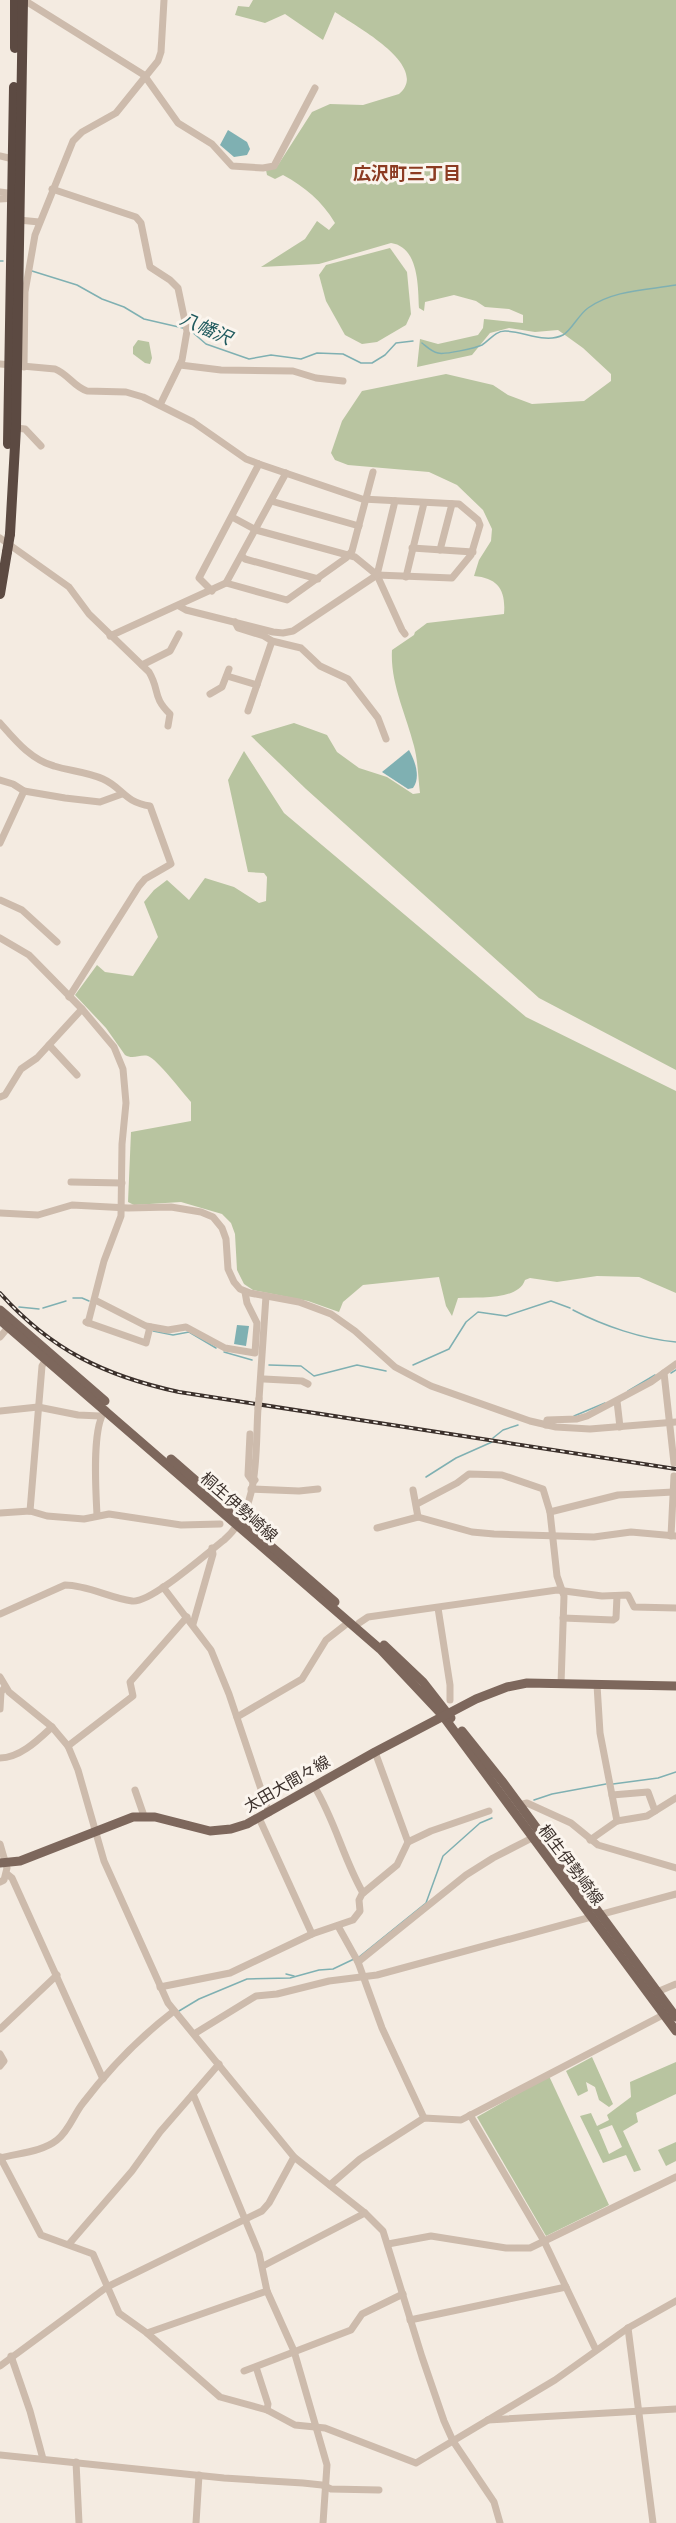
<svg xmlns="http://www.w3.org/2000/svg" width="676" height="2523" viewBox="0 0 676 2523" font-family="'Roboto Condensed','Noto Sans JP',sans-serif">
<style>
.green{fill:#b8c4a0;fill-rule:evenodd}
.water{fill:#7fb0b2}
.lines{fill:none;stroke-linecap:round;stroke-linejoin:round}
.stream{stroke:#7fb0b2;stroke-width:1.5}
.minor{stroke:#cdbbac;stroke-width:7}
.major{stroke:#7d675c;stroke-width:9}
.highway{stroke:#5c4a42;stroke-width:10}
.rail-casing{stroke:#3b302b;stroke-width:4}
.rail{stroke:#fbf5ee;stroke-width:1.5;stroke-dasharray:4.5;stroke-linecap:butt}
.minor-bridge{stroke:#cdbbac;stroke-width:7}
.highway-bridge{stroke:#5c4a42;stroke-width:10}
.labels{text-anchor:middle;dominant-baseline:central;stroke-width:6;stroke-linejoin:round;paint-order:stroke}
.street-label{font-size:16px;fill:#3b302b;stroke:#fbf5ee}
.neighbourhood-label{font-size:18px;font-weight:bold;fill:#8c3b22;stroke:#fbf5ee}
.water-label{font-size:18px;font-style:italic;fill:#1f5a5e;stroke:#fbf5ee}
</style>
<rect width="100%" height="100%" fill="#f4ebe1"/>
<g class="green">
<path d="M253 0H676V1070L539 998 306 789 251 736 294 723 327 735 337 752 359 768 387 777 413 794 420 793C418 777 418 761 414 746 406 714 390 683 392 650L414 635 415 632 427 623 504 614C506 590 498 578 474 576L479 560 491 541 492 529 483 510 457 485 429 472 348 465 335 460 331 453 342 421 362 391 446 374 493 385 508 395 532 404 584 401 611 381V374L583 348 558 330 535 332 509 328 490 333 472 355 417 367 420 339 438 344 478 335 483 328 484 319 523 323V315L509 309 485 307 476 301 454 295 425 302 424 311 419 308C418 287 419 247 391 243L319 264 261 267 305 239 317 221 329 230 335 223C322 201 305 187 283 175L275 179 267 175 266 170 278 165 312 112 330 104 363 105 399 94C432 66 352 24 335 12L323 40 285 14 265 23 235 15 238 6 249 7Z"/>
<path d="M390 248 407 272 411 314 406 325 377 342 362 344 345 335 326 301 319 275 326 265Z"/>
<path d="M138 340 149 342 152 358 150 364 145 363 133 354V347Z"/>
<path d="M244 751 284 813 526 1017 676 1091V1293L639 1277 597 1276 557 1282 530 1278 525 1280C518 1301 477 1297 458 1298L452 1316 446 1306 439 1277 363 1285 343 1302 339 1312 308 1301 253 1290 244 1284 237 1270 235 1234 231 1223 222 1214 181 1202 134 1205 128 1202 131 1132 191 1121V1102C183 1093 157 1059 148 1056 140 1054 133 1060 125 1055L106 1028 75 995 97 965 105 972 133 976 158 937 144 902 154 890 167 880 189 900 205 878 234 887 259 903 266 901 267 877 264 873 248 872 228 780Z"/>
<path d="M592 2057 613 2104 609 2107 599 2100 595 2087 586 2082 588 2091 578 2096 566 2071Z"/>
<path d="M676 2062V2094L636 2113 638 2122 623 2131 641 2170 634 2172 626 2155 603 2163 580 2116 591 2113 597 2126 609 2120 607 2115 631 2097 630 2082ZM612 2125 622 2147 609 2154 599 2130Z"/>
<path d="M549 2076 609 2205 546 2236 477 2117Z"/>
<path d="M676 2142V2161L666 2166 658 2150Z"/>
</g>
<g class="water">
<path d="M228 130 247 142 250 149 247 155 234 157 220 145Z"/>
<path d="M409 750C415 761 421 777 413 788L408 789 382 772Z"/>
<path d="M237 1325 249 1326 246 1346 234 1344Z"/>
</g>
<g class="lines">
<g class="stream">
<path d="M0 261H3"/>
<path d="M32 271 77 285 102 299 124 307 144 319 183 328"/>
<path d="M191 331 206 344 249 359 271 355 301 359 317 353 343 354 361 363H372L385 355 396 343 413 341"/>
<path d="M422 343C427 347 432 352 438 353 444 355 476 348 482 345 490 340 495 331 505 331 523 331 545 344 563 335 571 331 579 314 588 308 613 290 647 290 676 285"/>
<path d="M73 1298H82L89 1301"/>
<path d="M19 1307 39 1309"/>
<path d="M43 1308 66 1301"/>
<path d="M573 1310C604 1326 642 1339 676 1342"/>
<path d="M153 1331 173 1335 189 1332 216 1348"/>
<path d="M224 1352 252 1360"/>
<path d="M269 1365 301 1366 314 1376 357 1365 386 1371"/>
<path d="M413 1365 449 1349 466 1322 478 1312 506 1316 551 1301 570 1308"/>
<path d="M671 1373 676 1370"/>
<path d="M628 1391 655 1375"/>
<path d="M574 1416 605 1403"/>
<path d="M493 1438 503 1430 518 1425"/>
<path d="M426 1477 456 1458 492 1442"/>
<path d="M613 1784 658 1778 676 1772"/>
<path d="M534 1800 552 1794 606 1784"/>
<path d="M359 1957 426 1903 443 1856 480 1823 492 1818"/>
<path d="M286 1974 294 1976"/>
<path d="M179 2011 199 1999 247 1979 290 1978 319 1970 333 1969 354 1959"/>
</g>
<g class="minor">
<path d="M24 0 144 75 178 123 212 144 232 166 263 168 274 166 315 88"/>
<path d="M0 156 13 159"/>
<path d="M52 189 136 217 141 223 150 267 170 280 178 288 187 331 182 360 160 405"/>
<path d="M0 192 15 194"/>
<path d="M0 199 15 198"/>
<path d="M19 220 39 222"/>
<path d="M0 364 55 369C68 374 74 387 87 391L126 392 143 397 193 422 246 459 259 464 362 499 459 504 478 520 480 525 471 555 452 578 377 575 293 631 283 633 273 632 186 610 179 606"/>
<path d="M180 365 221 370 293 371 316 378 343 381"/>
<path d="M24 367 25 292 35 235 73 141 82 132 116 113 158 61 161 52 164 0"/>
<path d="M16 428 25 429 41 446"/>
<path d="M271 501 359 526"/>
<path d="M232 517 256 530 355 557 377 575 402 630 405 634"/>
<path d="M0 538 69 587 89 614 149 672C160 690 152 697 170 714L168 726"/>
<path d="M412 548 473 552"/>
<path d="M440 550 452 504"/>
<path d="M242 556 245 559 318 579"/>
<path d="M377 575 395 501"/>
<path d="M406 577 424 503"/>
<path d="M226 583 287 600 346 558 352 551 373 472"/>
<path d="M212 591 199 578 259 464"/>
<path d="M235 622 238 628 264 636 272 641 301 648 320 666 348 679 378 718 386 739"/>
<path d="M110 636 226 583 286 473"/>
<path d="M142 665 170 651 179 634"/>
<path d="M227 676 257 685"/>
<path d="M210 694 222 687 229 669"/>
<path d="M248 711 272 641"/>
<path d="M0 723C15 740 31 760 54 766 70 771 88 772 103 779 123 788 124 802 150 806L171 864 145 879 139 886 69 997"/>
<path d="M0 780 13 784 24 791 65 798 100 802 122 794"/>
<path d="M0 843 24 791"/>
<path d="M0 900 22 910 57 942"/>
<path d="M0 938 29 955 82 1009 114 1047 123 1069 126 1103 122 1144 121 1216 104 1261 88 1323"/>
<path d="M49 1045 77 1075"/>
<path d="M0 1097 5 1095 21 1069 37 1058 82 1009"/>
<path d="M71 1182 122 1183"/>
<path d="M0 1213 38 1215 72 1205 128 1208 171 1207 201 1212 213 1217 222 1228 226 1239 228 1269 234 1282 240 1289 250 1293 299 1302 331 1314 355 1331 395 1367 431 1386 530 1421 556 1427 590 1429 676 1422"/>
<path d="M95 1300 146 1326 168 1330 186 1327 225 1348 255 1353 257 1323 247 1303 245 1292"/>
<path d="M86 1322 146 1343 150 1327"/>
<path d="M0 1337 10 1325"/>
<path d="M664 1373 674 1463"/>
<path d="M264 1379 302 1381 308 1384"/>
<path d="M259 1399 266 1296"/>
<path d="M617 1401 620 1427"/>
<path d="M0 1411 38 1407 78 1415 100 1416"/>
<path d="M546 1425 547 1420 577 1419 587 1416 651 1382 676 1364"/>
<path d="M250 1434 248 1475 253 1482 255 1480"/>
<path d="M251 1489 299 1491 318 1489"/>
<path d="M413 1490 418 1517"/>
<path d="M417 1504 457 1483 469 1474 502 1475 543 1489 550 1512 557 1576 564 1596 561 1684"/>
<path d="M30 1511 42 1366 46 1359"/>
<path d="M550 1512 618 1495 673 1492"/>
<path d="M0 1513 30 1511 47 1516 84 1519 109 1514 181 1525 220 1524"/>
<path d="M97 1515C96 1493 91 1424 106 1410"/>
<path d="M377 1528 418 1517 472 1532 494 1534 594 1537 631 1532 676 1536"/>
<path d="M671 1536 674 1476"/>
<path d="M163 1587 211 1650 229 1694 269 1813"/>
<path d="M438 1608 450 1685V1700"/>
<path d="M0 1614 65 1585C87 1585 110 1598 132 1601 150 1604 207 1553 224 1540 261 1508 255 1453 258 1408"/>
<path d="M563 1618 613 1620 616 1618 617 1596"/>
<path d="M359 1623 368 1617 557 1590 602 1596 628 1595 634 1607 676 1608"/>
<path d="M193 1624 213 1554 212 1548"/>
<path d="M0 1677 9 1692 52 1727 68 1746 78 1770 104 1861 168 2003 294 2157 365 2213 383 2231 422 2357 444 2421 453 2441 494 2502 500 2523"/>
<path d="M597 1685 600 1733 617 1821"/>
<path d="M0 1709 1 1692 5 1687"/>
<path d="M237 1717 302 1679 326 1640 349 1622"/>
<path d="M68 1746 133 1696 130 1682 187 1617"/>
<path d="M375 1752 408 1842"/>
<path d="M0 1758C20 1758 38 1740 52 1727"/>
<path d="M314 1786C335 1820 343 1858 363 1893"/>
<path d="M135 1790 144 1816"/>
<path d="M612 1795 648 1792 655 1811"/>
<path d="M519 1805 527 1803 571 1823 598 1845 676 1868"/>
<path d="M259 1818 312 1934"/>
<path d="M590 1840 617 1821 647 1816 676 1798"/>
<path d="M0 1844 7 1868 4 1880 0 1882"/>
<path d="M7 1874 12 1878 103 2079"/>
<path d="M338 1926 358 1962 382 2028 424 2118"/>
<path d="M358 1962 466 1875 493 1858 532 1838"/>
<path d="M160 1987 230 1973 312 1934 353 1920 360 1911 359 1900 362 1894 397 1865 408 1842 431 1831 489 1811"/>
<path d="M657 1992 676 1984"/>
<path d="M0 2029 57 1975"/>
<path d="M194 2034 256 1996 277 1994 329 1981 377 1975 676 1894"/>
<path d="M0 2054 4 2061 0 2066"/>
<path d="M193 2094 259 2253 267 2291 294 2351 327 2465 323 2523"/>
<path d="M470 2115 544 2241 596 2350"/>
<path d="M0 2157 41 2235 93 2254 119 2313 147 2333 220 2397 267 2410 295 2425 325 2428 416 2463 555 2380 628 2328 676 2301"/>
<path d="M0 2158C18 2153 42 2152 57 2140 69 2131 74 2114 83 2103 109 2069 140 2037 174 2011"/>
<path d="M330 2185 360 2159 424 2118 461 2120 663 2015"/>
<path d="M69 2244 132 2171 160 2132 219 2064"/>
<path d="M388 2244 431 2236 506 2248H530L676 2177"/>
<path d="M263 2266 365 2213"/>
<path d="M410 2320 566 2287"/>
<path d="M628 2328 653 2523"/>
<path d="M147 2333 267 2291"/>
<path d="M11 2356 30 2411 43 2459"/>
<path d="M0 2366 107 2287 262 2211 269 2203 294 2157"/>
<path d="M256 2367 268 2404 267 2410"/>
<path d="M244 2371 351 2330 362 2314 403 2294"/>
<path d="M488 2420 676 2409"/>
<path d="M0 2455 224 2478 303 2483 322 2485 331 2489 379 2490"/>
<path d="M76 2462 79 2523"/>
<path d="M196 2523 199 2475"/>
</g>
<g class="major">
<path d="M0 1310 105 1401"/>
<path d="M0 1320 380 1649 443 1716 676 2031"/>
<path d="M171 1459 335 1602"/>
<path d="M384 1645 423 1682 451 1718"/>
<path d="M462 1731 502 1781 676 2017"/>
<path d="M0 1863 20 1861 133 1817H155L210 1831 231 1829 247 1824 375 1752 476 1699 507 1687 527 1683 676 1686"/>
</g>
<g class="highway">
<path d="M15 48V0"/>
<path d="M8 444 14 87"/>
<path d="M10 534 16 428 23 0"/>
<path d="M0 594 7 552"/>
</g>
<defs>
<path id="rail" d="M0 1293C51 1350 105 1376 179 1392L676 1469"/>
</defs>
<use href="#rail" class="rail-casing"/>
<use href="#rail" class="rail"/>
<path class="minor-bridge" d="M258 1408 259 1399"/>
<path class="highway-bridge" d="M7 552 10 534"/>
</g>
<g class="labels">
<g class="street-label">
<text transform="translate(239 1507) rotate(41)">桐生伊勢崎線</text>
<text transform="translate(287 1784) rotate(-30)">太田大間々線</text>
<text transform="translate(571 1865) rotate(53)">桐生伊勢崎線</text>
</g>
<g class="neighbourhood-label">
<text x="407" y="173">広沢町三丁目</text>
</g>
<g class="water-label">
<text transform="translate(206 328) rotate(24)">八幡沢</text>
</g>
</g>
</svg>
